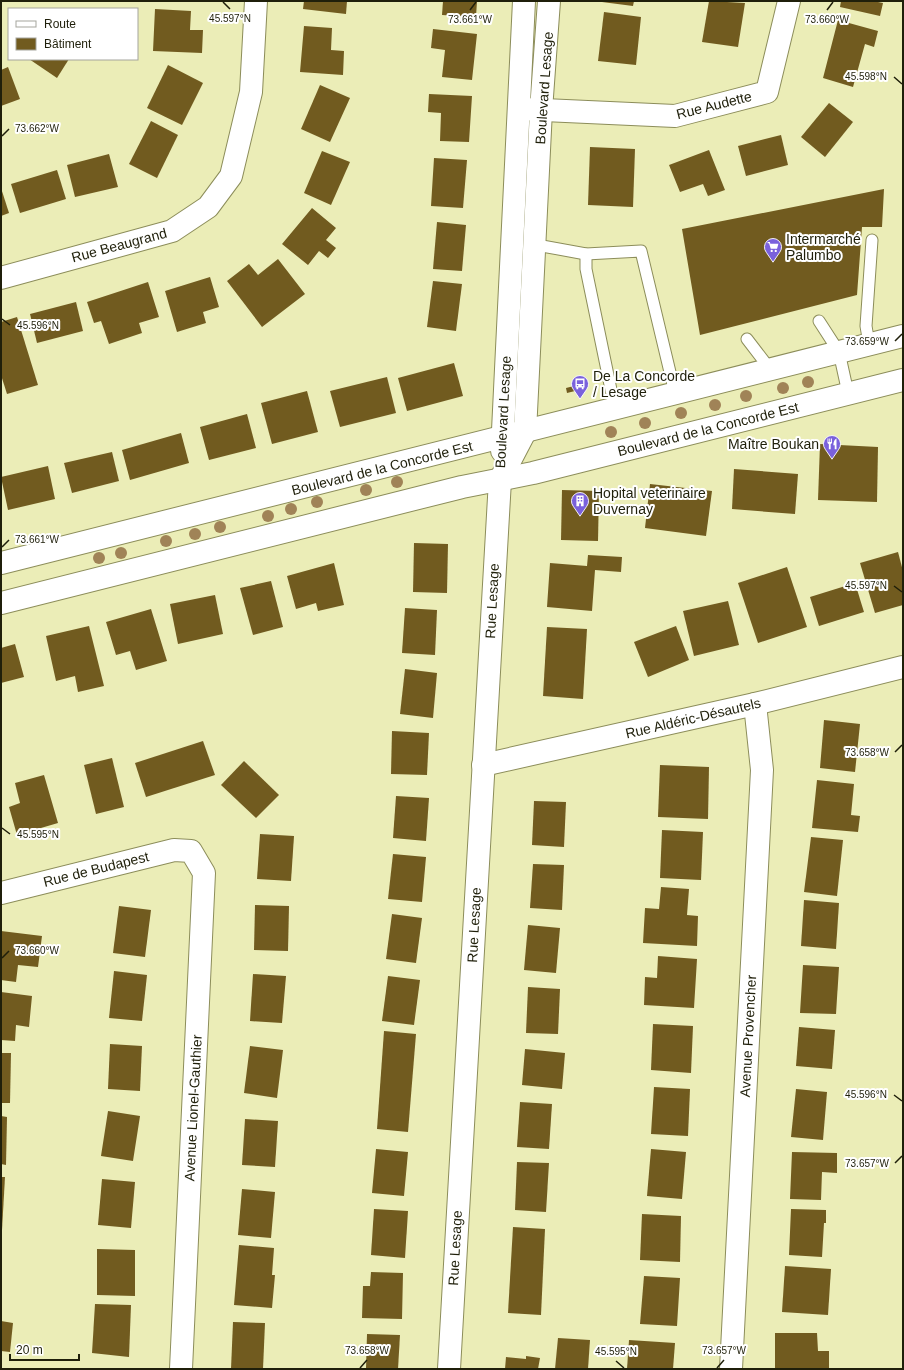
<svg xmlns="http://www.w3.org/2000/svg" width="904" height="1370" viewBox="0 0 904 1370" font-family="Helvetica,sans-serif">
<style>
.building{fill:#715b1f}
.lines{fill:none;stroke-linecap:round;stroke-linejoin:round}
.lane-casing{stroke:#8c8d5a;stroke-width:13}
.street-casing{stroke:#8c8d5a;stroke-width:24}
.secondary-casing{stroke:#8c8d5a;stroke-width:24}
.lane{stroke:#fff;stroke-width:11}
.street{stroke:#fff;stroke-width:22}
.secondary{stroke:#fff;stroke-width:22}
.tree{fill:#a08357}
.ticks{fill:none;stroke:#1f1f0a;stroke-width:1.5}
.labels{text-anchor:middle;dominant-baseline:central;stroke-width:4;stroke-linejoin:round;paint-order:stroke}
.street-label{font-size:14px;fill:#1f1f0a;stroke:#fff}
.poi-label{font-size:14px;fill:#1f1f0a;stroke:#fff;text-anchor:start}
.ticks-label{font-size:10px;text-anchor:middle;fill:#1f1f0a;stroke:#fff;stroke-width:4;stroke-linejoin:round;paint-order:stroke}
</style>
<rect width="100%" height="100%" fill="#ebedb7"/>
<g class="building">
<path d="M304 1H347L346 14 303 9Z"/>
<path d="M443 1H477L476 17 442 15Z"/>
<path d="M602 1H634L633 6 602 2Z"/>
<path d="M709 1 745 3 738 47 702 42Z"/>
<path d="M841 1H873L883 3 880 16 840 7Z"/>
<path d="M155 9 191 11 190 30H203L202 53 153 51Z"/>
<path d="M604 12 641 17 636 65 598 61Z"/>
<path d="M838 20 878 31 874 47 865 44 853 87 823 78Z"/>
<path d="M304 26 332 28 331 50 344 51 343 75 300 72Z"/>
<path d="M433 29 477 34 472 80 442 77 445 50 431 48Z"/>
<path d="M29 59H69L57 78Z"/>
<path d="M168 65 203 83 182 125 147 108Z"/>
<path d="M8 67 20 99 1 106V70Z"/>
<path d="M320 85 350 98 330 142 301 129Z"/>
<path d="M429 94 472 96 469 142 440 141 441 113 428 112Z"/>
<path d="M829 103 853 122 825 157 801 137Z"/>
<path d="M151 121 178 135 157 178 129 164Z"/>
<path d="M781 135 788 165 746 176 738 146Z"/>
<path d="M590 147 635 149 633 207 588 205Z"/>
<path d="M709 150 725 190 708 196 703 184 680 192 669 165Z"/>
<path d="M322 151 350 162 331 205 304 193Z"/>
<path d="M109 154 118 187 75 197 67 165Z"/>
<path d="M434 158 467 160 463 208 431 206Z"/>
<path d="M57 170 66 199 20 213 11 184Z"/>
<path d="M1 188 9 213 1 216Z"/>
<path d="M884 189 882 227H862L857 295 700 335 682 229Z"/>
<path d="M312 208 336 228 326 240 336 248 328 258 319 251 308 265 282 244Z"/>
<path d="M437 222 466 225 462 271 433 269Z"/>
<path d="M278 259 305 294 262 327 227 281 249 264 258 275Z"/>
<path d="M210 277 219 307 203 312 206 323 177 332 165 291Z"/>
<path d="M433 281 462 284 456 331 427 327Z"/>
<path d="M148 282 159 317 139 323 142 333 109 344 101 321 94 323 87 302Z"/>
<path d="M76 302 83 331 37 343 30 314Z"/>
<path d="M17 317 38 385 7 394 1 375V322Z"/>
<path d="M454 363 463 396 407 411 398 378Z"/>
<path d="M387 377 396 413 340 427 330 391Z"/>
<path d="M578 385 579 390 567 393 566 388Z"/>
<path d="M307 391 318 432 272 444 261 403Z"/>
<path d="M247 414 256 448 209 460 200 427Z"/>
<path d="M181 433 189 463 130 480 122 450Z"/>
<path d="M820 444 878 447 877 502 818 500Z"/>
<path d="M112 452 119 481 72 493 64 463Z"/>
<path d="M48 466 55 499 8 510 1 477Z"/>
<path d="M734 469 798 474 795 514 732 509Z"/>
<path d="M650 484 712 491 706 536 645 528Z"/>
<path d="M562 490 599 491 598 541 561 540Z"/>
<path d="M414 543 448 544 447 593 413 592Z"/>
<path d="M898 552 903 571V605L875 613 860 563Z"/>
<path d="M588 555 622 557 621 572 595 570 592 611 547 607 550 563 587 566Z"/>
<path d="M334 563 344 605 318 611 316 603 296 609 287 576Z"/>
<path d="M787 567 807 627 758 643 738 583Z"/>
<path d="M271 581 283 627 253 635 240 588Z"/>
<path d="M855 583 864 612 819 626 810 597Z"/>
<path d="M215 595 223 634 178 644 170 604Z"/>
<path d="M728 601 739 645 694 656 683 611Z"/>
<path d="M405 608 437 610 435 655 402 653Z"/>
<path d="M151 609 167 661 136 670 130 651 116 655 106 622Z"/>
<path d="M89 626 104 686 78 692 75 676 56 681 46 636Z"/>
<path d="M676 626 689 660 648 677 634 642Z"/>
<path d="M547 627 587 629 583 699 543 696Z"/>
<path d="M15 644 24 677 1 683V648Z"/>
<path d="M405 669 437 673 433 718 400 714Z"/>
<path d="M824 720 860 724 855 772 820 768Z"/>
<path d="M392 731 429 733 427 775 391 774Z"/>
<path d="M203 741 215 775 146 797 135 763Z"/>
<path d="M112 758 124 807 96 814 84 765Z"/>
<path d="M244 761 279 795 256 818 221 785Z"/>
<path d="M660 765 709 767 708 819 658 817Z"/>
<path d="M44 775 58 823 17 835 9 807 20 803 15 783Z"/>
<path d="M817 780 854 784 851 815 860 816 858 832 812 828Z"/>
<path d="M396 796 429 798 426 841 393 838Z"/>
<path d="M534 801 566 802 564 847 532 845Z"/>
<path d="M662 830 703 832 701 880 660 878Z"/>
<path d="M260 834 294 836 291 881 257 879Z"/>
<path d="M811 837 843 840 837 896 804 892Z"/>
<path d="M393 854 426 857 422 902 388 899Z"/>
<path d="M533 864 564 865 562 910 530 908Z"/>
<path d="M661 887 689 889 687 915 698 916 697 946 643 943 645 908 659 909Z"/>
<path d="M804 900 839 903 836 949 801 946Z"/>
<path d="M255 905 289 906 288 951 254 950Z"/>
<path d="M119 906 151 910 145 957 113 953Z"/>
<path d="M392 914 422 918 416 963 386 959Z"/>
<path d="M528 925 560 928 556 973 524 970Z"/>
<path d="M1 931 42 936 38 967 18 965 16 982 1 980Z"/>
<path d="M658 956 697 959 694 1008 644 1005 645 977 657 978Z"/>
<path d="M803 965 839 967 836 1014 800 1013Z"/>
<path d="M114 971 147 975 142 1021 109 1018Z"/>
<path d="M253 974 286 976 282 1023 250 1021Z"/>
<path d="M388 976 420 980 414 1025 382 1021Z"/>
<path d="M528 987 560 989 558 1034 526 1033Z"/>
<path d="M1 992 32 996 29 1027 16 1025 15 1041 1 1040Z"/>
<path d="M653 1024 693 1026 691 1073 651 1070Z"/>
<path d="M799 1027 835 1030 832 1069 796 1066Z"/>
<path d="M384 1031 416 1034 408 1132 377 1129Z"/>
<path d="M110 1044 142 1046 140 1091 108 1089Z"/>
<path d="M250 1046 283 1050 277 1098 244 1093Z"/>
<path d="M525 1049 565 1053 562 1089 522 1085Z"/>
<path d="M1 1053H11L10 1103H1Z"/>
<path d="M654 1087 690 1089 688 1136 651 1134Z"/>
<path d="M796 1089 827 1092 823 1140 791 1137Z"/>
<path d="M520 1102 552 1104 549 1149 517 1147Z"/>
<path d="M108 1111 140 1116 133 1161 101 1156Z"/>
<path d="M1 1116 7 1117 6 1165 1 1164Z"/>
<path d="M245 1119 278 1121 275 1167 242 1165Z"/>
<path d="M376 1149 408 1152 404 1196 372 1193Z"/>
<path d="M651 1149 686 1152 682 1199 647 1196Z"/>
<path d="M792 1152 837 1153V1173L822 1172 821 1200 790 1199Z"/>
<path d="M517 1162 549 1163 546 1212 515 1210Z"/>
<path d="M1 1177H5L2 1230H1Z"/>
<path d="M102 1179 135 1182 131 1228 98 1225Z"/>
<path d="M242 1189 275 1192 271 1238 238 1235Z"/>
<path d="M374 1209 408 1211 405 1258 371 1255Z"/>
<path d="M791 1209 826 1210V1223H824L822 1257 789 1255Z"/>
<path d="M642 1214 681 1216 680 1262 640 1260Z"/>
<path d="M513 1227 545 1229 541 1315 508 1313Z"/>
<path d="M239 1245 274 1248 272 1275H275L272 1308 234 1305Z"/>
<path d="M97 1249 135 1250V1296L97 1295Z"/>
<path d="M785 1266 831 1269 828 1315 782 1312Z"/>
<path d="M371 1272 403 1273 402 1319 362 1318 363 1286H370Z"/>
<path d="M644 1276 680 1278 677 1326 640 1324Z"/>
<path d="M95 1304 131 1305 129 1357 92 1353Z"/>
<path d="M1 1321 13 1323 10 1352 1 1351Z"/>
<path d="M233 1322 265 1323 263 1369H231Z"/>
<path d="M775 1333H817L818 1351H829V1369H775Z"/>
<path d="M367 1334 400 1335 398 1369H366Z"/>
<path d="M558 1338 590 1340 588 1369H555Z"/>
<path d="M629 1340 675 1343 673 1369H627Z"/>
<path d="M526 1356 540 1358 538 1369H505L506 1357 526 1359Z"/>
</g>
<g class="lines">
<defs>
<g id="lane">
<path d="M531 244 586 254 641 251 675 393"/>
<path d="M586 254V269L615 409"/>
<path d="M819 321 839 352 848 393"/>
<path d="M747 339 770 369"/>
<path d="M869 344 866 326 872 240"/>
</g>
<g id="street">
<path d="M522 109 675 116 767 92 789 1"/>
<path d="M1 278 172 231 208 207 231 176 251 92 256 1"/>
<path d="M483 765 755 704 903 667"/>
<path d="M1 893 174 850 191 851 204 873 181 1369"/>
<path d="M449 1369 500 480"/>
<path d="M731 1369 762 770 755 704"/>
</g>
<g id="secondary">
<path d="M502 451 524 1"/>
<path d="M500 480 525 432 541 110 549 1"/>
<path d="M1 563 903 336"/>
<path d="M1 603 462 487 533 473 903 380"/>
</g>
</defs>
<use href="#lane" class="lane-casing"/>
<use href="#street" class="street-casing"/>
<use href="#secondary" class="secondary-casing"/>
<use href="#lane" class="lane"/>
<use href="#street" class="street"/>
<use href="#secondary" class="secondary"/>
</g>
<g class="tree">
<circle cx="808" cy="382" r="6"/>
<circle cx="783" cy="388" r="6"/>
<circle cx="746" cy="396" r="6"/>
<circle cx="715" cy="405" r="6"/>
<circle cx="681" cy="413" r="6"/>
<circle cx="645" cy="423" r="6"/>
<circle cx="611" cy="432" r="6"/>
<circle cx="397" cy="482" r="6"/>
<circle cx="366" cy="490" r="6"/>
<circle cx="317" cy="502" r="6"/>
<circle cx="291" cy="509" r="6"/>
<circle cx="268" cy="516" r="6"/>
<circle cx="220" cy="527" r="6"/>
<circle cx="195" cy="534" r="6"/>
<circle cx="166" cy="541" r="6"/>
<circle cx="121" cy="553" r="6"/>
<circle cx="99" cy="558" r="6"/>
</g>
<path class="ticks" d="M223 2 230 9M470 10 476 2M827 10 833 2M894 77 902 84M2 136 9 129M2 319 10 325M895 341 902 334M2 547 9 540M894 586 902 592M895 752 902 745M2 828 10 834M2 958 9 951M894 1095 902 1101M895 1163 902 1156M616 1361 624 1368M360 1368 367 1360M717 1368 724 1360"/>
<defs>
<symbol id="supermarket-pin" viewBox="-11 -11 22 30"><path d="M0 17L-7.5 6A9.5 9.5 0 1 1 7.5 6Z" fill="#7a61dc" stroke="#fff"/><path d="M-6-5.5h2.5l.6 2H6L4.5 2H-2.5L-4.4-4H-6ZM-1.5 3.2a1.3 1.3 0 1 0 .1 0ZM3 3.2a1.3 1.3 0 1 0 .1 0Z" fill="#fff"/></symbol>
<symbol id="bus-pin" viewBox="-11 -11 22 30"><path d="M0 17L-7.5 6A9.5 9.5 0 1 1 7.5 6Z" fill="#7a61dc" stroke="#fff"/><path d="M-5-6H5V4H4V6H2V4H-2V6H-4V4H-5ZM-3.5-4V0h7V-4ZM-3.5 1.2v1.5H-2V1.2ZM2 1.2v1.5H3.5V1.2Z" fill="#fff"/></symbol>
<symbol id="restaurant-pin" viewBox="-11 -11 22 30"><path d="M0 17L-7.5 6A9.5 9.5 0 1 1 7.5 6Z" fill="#7a61dc" stroke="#fff"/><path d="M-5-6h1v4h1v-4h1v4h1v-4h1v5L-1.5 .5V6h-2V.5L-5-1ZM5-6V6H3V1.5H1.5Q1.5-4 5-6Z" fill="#fff"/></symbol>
<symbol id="building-pin" viewBox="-11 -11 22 30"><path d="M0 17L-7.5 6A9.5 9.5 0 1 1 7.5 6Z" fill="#7a61dc" stroke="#fff"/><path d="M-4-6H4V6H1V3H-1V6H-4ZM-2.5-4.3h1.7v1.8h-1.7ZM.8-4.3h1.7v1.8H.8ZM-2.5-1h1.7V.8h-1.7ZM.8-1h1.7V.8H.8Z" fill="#fff"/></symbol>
</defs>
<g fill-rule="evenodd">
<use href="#supermarket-pin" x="763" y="237" width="20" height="27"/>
<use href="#bus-pin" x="570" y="374" width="20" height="27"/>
<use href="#restaurant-pin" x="822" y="434" width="20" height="27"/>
<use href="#building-pin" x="570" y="491" width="20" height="27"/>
</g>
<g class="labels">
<g class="street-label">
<text transform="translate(544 88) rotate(-86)">Boulevard Lesage</text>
<text transform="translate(714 105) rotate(-14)">Rue Audette</text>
<text transform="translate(119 245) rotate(-15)">Rue Beaugrand</text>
<text transform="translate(503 412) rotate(-87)">Boulevard Lesage</text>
<text transform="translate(708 429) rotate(-14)">Boulevard de la Concorde Est</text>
<text transform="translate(382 468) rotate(-14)">Boulevard de la Concorde Est</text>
<text transform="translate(492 601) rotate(-87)">Rue Lesage</text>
<text transform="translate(693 718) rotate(-13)">Rue Aldéric-Désautels</text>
<text transform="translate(96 869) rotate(-14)">Rue de Budapest</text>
<text transform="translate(474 925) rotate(-87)">Rue Lesage</text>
<text transform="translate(748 1036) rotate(-87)">Avenue Provencher</text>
<text transform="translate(193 1108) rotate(-87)">Avenue Lionel-Gauthier</text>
<text transform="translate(455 1248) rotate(-87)">Rue Lesage</text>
</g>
<g class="poi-label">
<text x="786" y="239">Intermarché<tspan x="786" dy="16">Palumbo</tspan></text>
<text x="593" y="376">De La Concorde<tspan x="593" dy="16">/ Lesage</tspan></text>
<text x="819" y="444" text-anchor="end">Maître Boukan</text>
<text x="593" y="493">Hopital veterinaire<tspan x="593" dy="16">Duvernay</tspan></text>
</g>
</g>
<g class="ticks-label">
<text x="230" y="22">45.597°N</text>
<text x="470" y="23">73.661°W</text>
<text x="827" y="23">73.660°W</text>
<text x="866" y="80">45.598°N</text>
<text x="37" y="132">73.662°W</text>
<text x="38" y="329">45.596°N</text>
<text x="867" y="345">73.659°W</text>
<text x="37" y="543">73.661°W</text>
<text x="866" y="589">45.597°N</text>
<text x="867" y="756">73.658°W</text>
<text x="38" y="838">45.595°N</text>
<text x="37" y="954">73.660°W</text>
<text x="866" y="1098">45.596°N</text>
<text x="867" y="1167">73.657°W</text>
<text x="367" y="1354">73.658°W</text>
<text x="724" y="1354">73.657°W</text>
<text x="616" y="1355">45.595°N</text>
</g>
<rect width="904" height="1370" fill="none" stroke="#1f1f0a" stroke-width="4"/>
<rect x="8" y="8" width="130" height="52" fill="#ffffff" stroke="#a5a59d"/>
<rect x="16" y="21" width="20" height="6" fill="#ffffff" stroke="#a5a59d"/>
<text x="44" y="28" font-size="12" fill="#1f1f0a">Route</text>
<rect x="16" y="38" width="20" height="12" fill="#715b1f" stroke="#a5a59d"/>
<text x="44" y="48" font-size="12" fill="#1f1f0a">Bâtiment</text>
<path d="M10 1354v6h69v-6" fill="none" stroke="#1f1f0a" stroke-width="2"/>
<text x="16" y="1354" font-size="12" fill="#1f1f0a" stroke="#ffffff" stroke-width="3" paint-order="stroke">20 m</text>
</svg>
